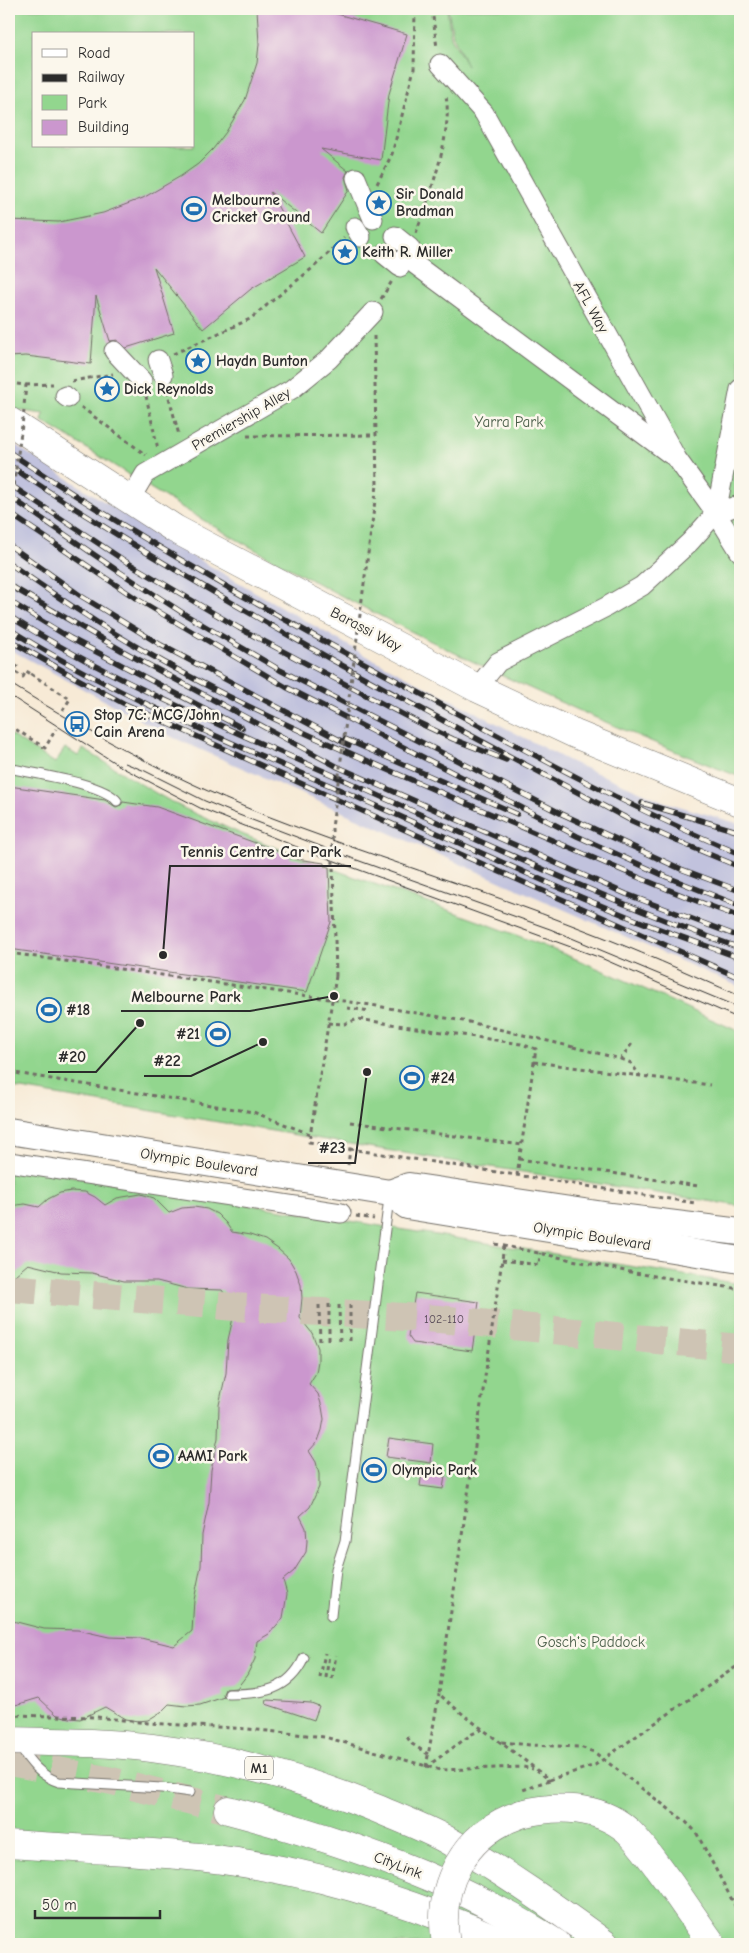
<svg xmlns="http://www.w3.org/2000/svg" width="749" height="1953" viewBox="0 0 749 1953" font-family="'Comic Neue',sans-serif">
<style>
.industrial{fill:#c1c2dd}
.green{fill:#92d68e;stroke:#5e805c;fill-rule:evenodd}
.building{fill:#cb97ce}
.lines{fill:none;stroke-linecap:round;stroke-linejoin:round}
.highway-tunnel{stroke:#cec4b4;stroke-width:28;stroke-dasharray:28 14;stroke-linecap:butt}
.lane-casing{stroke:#726e67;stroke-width:11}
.street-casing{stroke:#726e67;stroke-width:21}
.secondary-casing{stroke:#726e67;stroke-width:28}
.primary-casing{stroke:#726e67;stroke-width:29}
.highway-casing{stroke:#726e67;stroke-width:29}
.path{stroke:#726e67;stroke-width:3;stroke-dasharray:4 4;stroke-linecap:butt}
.lane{stroke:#fff;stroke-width:9}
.street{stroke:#fff;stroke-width:19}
.secondary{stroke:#fff;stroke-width:26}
.primary{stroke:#fff;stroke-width:28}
.highway{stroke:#fff;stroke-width:28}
.tram{stroke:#2b2b2b;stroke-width:1}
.rail-casing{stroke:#2b2b2b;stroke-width:5.5}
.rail{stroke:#fbf7ec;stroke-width:4;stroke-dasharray:11;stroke-linecap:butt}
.highway-bridge-casing{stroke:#726e67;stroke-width:29;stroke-linecap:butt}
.path-bridge{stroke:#726e67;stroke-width:3;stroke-dasharray:4 4;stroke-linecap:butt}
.highway-bridge{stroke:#fff;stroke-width:28}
.labels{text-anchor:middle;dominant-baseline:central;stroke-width:5;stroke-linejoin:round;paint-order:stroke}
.number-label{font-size:12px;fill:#534654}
.shield{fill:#fbf7ec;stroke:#696865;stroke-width:1}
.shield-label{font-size:14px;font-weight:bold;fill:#2b2b2b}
.poi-label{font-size:15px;font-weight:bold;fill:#2b2b2b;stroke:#fbf7ec;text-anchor:start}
.street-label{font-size:15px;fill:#2b2b2b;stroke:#fbf7ec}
.park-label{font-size:15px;fill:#4a5e49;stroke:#fbf7ec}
.leader{fill:none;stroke:#2b2b2b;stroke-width:2}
.callout-dot{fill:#2b2b2b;stroke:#fbf7ec;stroke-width:2}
.callout-label{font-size:16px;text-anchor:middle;font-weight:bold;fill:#2b2b2b;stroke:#fbf7ec;stroke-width:5;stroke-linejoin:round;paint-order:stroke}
</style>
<rect width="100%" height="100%" fill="#fbf7ec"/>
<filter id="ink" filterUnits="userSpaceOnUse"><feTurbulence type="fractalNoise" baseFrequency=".02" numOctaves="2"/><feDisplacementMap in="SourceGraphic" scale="10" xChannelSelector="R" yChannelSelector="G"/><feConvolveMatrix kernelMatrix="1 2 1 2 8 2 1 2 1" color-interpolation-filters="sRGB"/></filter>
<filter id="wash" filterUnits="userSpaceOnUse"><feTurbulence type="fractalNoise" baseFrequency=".0096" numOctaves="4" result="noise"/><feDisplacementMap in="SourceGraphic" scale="20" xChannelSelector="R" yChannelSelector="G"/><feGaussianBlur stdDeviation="1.12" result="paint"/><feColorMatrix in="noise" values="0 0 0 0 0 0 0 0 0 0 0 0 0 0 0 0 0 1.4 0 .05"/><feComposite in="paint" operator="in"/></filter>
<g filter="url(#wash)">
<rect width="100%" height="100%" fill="#f7ead6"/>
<path class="industrial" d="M9 441 158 536 365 655 571 762 665 802 740 824V987L172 737 9 649Z"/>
<g class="green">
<path d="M9 9H447L451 37 467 66 453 36 448 9H740V777C569 711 406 633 245 544 176 506 110 462 42 421L44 414 9 409ZM34 34H194V146H34Z"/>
<path d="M9 734 55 763 65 748 78 756 83 749C121 771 158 797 198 815 305 864 419 897 529 940 601 968 670 1001 740 1032V1206L440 1159 9 1087Z"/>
<path d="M9 1166 740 1284V1944H9Z"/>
</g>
<g id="blocks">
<g class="building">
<path d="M257 9H320L407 34 389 94 381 160 321 149 348 171 345 177 349 190 321 233 270 192 305 257 251 289 203 329 154 267 174 333 126 348 118 340 110 341 96 296 91 364 26 356 9 357V220L59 222 103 213 143 198 181 176 198 164 213 149 226 132 245 100 257 63 259 44Z"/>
<path d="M9 786 105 800 116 807 121 805 123 802 157 807 291 856 290 858 324 863V866L329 867 331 922 307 992 9 949Z"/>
<path d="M71 1191 85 1192 95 1197 105 1205 117 1198 141 1194 154 1198 169 1213 182 1208 194 1207 207 1209 217 1214 226 1223 232 1232 250 1235 265 1240 278 1249 289 1259 296 1271 301 1285 302 1298 300 1318 312 1333 318 1348V1361L316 1373 309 1384 318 1394 322 1407 324 1419 322 1430 318 1441 309 1451 316 1462 319 1474V1487L310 1507 300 1516 306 1528 307 1541 306 1552 294 1571 283 1580 287 1594 283 1618 269 1634 257 1641 255 1659 247 1675 237 1688 225 1689 223 1694 224 1697 200 1705 186 1706 169 1704 161 1712 148 1720 138 1721 125 1719 105 1707 80 1719 70 1718 57 1715 39 1698 9 1707V1620L44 1629 78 1630 109 1637 141 1638 174 1646 192 1631 194 1600 201 1566 202 1535 209 1502 211 1470 218 1438 219 1405 226 1373 228 1340 235 1309 222 1290 188 1289 157 1281H124L92 1273 61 1272 28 1264 9 1280V1206L25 1204 39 1207 48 1199 60 1193Z"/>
<path d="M415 1293 479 1302 472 1351 413 1343 408 1336Z"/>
<path d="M389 1438 433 1444 431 1463 386 1457Z"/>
<path d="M422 1473 445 1476 443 1489 420 1486Z"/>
<path d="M267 1700 311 1703 319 1706 314 1720 266 1704Z"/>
</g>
</g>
</g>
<g filter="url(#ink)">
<use href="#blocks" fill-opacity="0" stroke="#726e67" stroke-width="1"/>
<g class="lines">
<g class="highway-tunnel">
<path d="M9 1288 235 1307 439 1319 740 1348"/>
<path d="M9 1762 112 1781 228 1810"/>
</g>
<defs>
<g id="lane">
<path d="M9 768C33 774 103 783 117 801"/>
<path d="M331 1616 336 1569 345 1541 389 1198"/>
<path d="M229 1694C262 1694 289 1691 304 1658"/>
<path d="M19 1746C30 1762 40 1776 59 1782L162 1788 190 1792"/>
</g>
<g id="street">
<path d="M440 64 484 113 677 459 716 513 740 552"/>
<path d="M356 178 373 219"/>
<path d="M355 227 361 237"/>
<path d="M395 236 410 248"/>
<path d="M384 254 400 267"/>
<path d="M405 257 670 454"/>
<path d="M114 351 142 381"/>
<path d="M158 360 163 375"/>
<path d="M65 396 68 398"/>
<path d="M129 501 145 474 292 389 329 359 373 312"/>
<path d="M716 513 740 389"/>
<path d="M477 688 498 662 606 607 642 586 690 542 716 513 740 505"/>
<path d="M9 1162 341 1213"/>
</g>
<g id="secondary">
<path d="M9 1131 390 1193 407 1206 740 1260"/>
<path d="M390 1193 409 1186 611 1216 740 1232"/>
</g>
<path id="primary" d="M9 421 175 529 477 688 575 734 740 802"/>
<g id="highway">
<path d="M9 1741C56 1742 105 1742 152 1748 230 1758 305 1779 378 1809 401 1819 425 1828 447 1840 502 1870 554 1907 605 1944"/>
<path d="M228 1810C342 1840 457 1880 557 1944"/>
<path d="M521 1814C556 1805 598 1805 627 1830 643 1845 655 1864 668 1881 683 1902 697 1923 712 1944"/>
<path d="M9 1844C94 1850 182 1851 266 1867 350 1882 430 1910 508 1944"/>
</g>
</defs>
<use href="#lane" class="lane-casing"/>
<use href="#street" class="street-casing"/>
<use href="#secondary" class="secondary-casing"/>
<use href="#primary" class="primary-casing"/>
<use href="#highway" class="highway-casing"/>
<g class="path">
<path d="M432 9 437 48"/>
<path d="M377 184 392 154 414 69 415 9"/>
<path d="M416 233C429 196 453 135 446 96"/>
<path d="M381 299 392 281"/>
<path d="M374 336 377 485"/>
<path d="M173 354 250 319 315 266 344 238"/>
<path d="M72 381 113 374"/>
<path d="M9 383 26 385 24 406"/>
<path d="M26 385 53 384"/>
<path d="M167 390 179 435"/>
<path d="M146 396 158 449"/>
<path d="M81 407 146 455"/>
<path d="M247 436 376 435"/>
<path d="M9 673 14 665 18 667"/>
<path d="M31 674 70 699 63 710"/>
<path d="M9 725 45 748 56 729"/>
<path d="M336 976 309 1142 350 1149 348 1165"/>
<path d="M347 1008 370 1011"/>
<path d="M328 1023 344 1024 358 1019 521 1044 536 1049 517 1175"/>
<path d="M573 1047 621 1059 633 1042"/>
<path d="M621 1059 631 1063 640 1076"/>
<path d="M534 1062 710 1085"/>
<path d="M9 1072 253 1112 310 1134"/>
<path d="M350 1122 522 1145"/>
<path d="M350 1149 695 1203"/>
<path d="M519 1159 698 1186"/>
<path d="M356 1216 374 1219"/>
<path d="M495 1244 635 1273 740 1289"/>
<path d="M504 1246 439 1694C473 1725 514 1750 549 1780L523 1790"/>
<path d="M502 1260 539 1265 540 1253"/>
<path d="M329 1304V1344"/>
<path d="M319 1305 320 1344"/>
<path d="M339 1305 340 1344"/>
<path d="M350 1305V1344"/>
<path d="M320 1678 325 1653"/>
<path d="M326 1678 329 1654"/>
<path d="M332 1679 336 1655"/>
<path d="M9 1715 97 1717 148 1723 248 1729 325 1737 440 1770 523 1767 533 1769"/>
<path d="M407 1737 412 1744 428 1754"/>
<path d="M502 1742 530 1745 580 1747 594 1752 686 1822 696 1832 740 1915"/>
<path d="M426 1767 439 1694"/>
<path d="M426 1767 472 1734 483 1729"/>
<path d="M549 1780 595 1765 740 1664"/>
</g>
<use href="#lane" class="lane"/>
<use href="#street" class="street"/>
<use href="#secondary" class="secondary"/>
<use href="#primary" class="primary"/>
<use href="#highway" class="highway"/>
<g class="tram">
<path d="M9 683C88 732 170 777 257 812 364 854 475 887 582 929 635 949 688 973 740 996"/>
<path d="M9 695 123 768 200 808 302 849 601 958 740 1019"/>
<path d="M125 763 145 771 205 801 239 815 354 859 550 929 740 1008"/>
</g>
<defs>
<g id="rail">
<path d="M9 452C143 542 283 620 425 696 528 752 632 809 740 854"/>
<path d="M9 465C103 529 202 586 302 643 410 704 520 762 630 820L672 839 740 867"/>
<path d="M9 484 125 561 239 628 417 722 453 739 506 760"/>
<path d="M9 496 115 569 186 615 280 670 562 814 681 869 740 891"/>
<path d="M9 513 137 599 286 687 577 836 667 877 740 906"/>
<path d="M9 545 81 596 161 645 349 745"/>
<path d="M9 563C60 599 112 634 167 664 273 723 387 769 498 817 579 851 658 888 740 917"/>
<path d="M9 585 121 650 338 767 626 894 740 937"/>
<path d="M9 601 70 638 242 728"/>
<path d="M9 616C115 683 232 730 346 781 476 839 606 901 740 948"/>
<path d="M9 629C119 698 242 747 361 799 459 842 556 889 657 928 684 938 712 948 740 958"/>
<path d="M9 640 74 677 123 703 340 801 740 978"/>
<path d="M345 739 517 814"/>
<path d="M642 803 740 832"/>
</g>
</defs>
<use href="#rail" class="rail-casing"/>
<use href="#rail" class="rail"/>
<defs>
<path id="highway-bridge" d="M446 1944C436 1886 464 1833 521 1814"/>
</defs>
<use href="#highway-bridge" class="highway-bridge-casing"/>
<g class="path-bridge">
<path d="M9 517 24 411"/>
<path d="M9 668 23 677 26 671 31 674"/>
<path d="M11 670 14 665 18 667"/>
<path d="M9 953 371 1005 469 1022 573 1047"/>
<path d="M336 976 332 828 377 485"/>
</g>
<use href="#highway-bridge" class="highway-bridge"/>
</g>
</g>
<defs>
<symbol id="sight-ring" viewBox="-11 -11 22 22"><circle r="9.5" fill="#fbf7ec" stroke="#1f6fb2" stroke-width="1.5"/><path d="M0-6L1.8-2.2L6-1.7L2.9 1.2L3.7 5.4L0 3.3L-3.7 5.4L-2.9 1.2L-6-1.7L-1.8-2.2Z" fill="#1f6fb2"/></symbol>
<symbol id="stadium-ring" viewBox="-11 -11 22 22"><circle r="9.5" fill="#fbf7ec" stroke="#1f6fb2" stroke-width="1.5"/><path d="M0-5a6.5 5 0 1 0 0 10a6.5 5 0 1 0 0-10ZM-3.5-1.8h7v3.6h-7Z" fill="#1f6fb2"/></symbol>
<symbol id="bus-ring" viewBox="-11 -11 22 22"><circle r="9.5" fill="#fbf7ec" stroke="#1f6fb2" stroke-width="1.5"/><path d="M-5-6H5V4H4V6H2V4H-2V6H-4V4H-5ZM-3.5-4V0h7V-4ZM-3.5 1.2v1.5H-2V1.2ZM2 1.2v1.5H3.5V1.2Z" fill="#1f6fb2"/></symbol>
</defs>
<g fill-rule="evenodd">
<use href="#sight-ring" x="365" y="189" width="28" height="28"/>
<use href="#stadium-ring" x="180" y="195" width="28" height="28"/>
<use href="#sight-ring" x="331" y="238" width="28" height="28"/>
<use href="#sight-ring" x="184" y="347" width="28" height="28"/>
<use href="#sight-ring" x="93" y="375" width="28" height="28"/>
<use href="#bus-ring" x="63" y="710" width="28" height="28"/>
<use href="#stadium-ring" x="35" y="996" width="28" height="28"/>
<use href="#stadium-ring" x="204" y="1020" width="28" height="28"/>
<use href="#stadium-ring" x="398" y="1064" width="28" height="28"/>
<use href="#stadium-ring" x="147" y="1442" width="28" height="28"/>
<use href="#stadium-ring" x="360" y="1456" width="28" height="28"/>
</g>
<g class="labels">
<g class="number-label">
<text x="444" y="1319">102-110</text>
</g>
<rect class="shield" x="245" y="1756.5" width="28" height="23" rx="4"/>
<g class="shield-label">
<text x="259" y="1768">M1</text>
</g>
<g class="poi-label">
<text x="396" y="194">Sir Donald<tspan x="396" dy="17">Bradman</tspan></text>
<text x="212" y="200">Melbourne<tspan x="212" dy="17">Cricket Ground</tspan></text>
<text x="362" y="252">Keith R. Miller</text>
<text x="216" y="361">Haydn Bunton</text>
<text x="124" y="389">Dick Reynolds</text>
<text x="94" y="715">Stop 7C: MCG/John<tspan x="94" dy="17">Cain Arena</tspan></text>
<text x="66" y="1010">#18</text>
<text x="200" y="1034" text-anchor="end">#21</text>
<text x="430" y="1078">#24</text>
<text x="178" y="1456">AAMI Park</text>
<text x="392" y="1470">Olympic Park</text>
</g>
<g class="street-label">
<text transform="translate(591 307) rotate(61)">AFL Way</text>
<text transform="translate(241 419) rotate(-30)">Premiership Alley</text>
<text transform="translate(366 629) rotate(28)">Barassi Way</text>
<text transform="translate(199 1162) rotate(9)">Olympic Boulevard</text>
<text transform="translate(592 1236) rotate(9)">Olympic Boulevard</text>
<text transform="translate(398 1865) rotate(21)">CityLink</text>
</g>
<g class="park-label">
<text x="509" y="422">Yarra Park</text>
<text x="591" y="1642">Gosch's Paddock</text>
</g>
</g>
<path class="leader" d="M163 955L170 866H351M334 996L250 1011H121M140 1023L96 1072H48M263 1042L191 1076H144M367 1072L355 1163H308"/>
<g class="callout-dot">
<circle cx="163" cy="955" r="5"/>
<circle cx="334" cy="996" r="5"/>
<circle cx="140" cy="1023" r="5"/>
<circle cx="263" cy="1042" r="5"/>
<circle cx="367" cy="1072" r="5"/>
</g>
<g class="callout-label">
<text x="261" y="857">Tennis Centre Car Park</text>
<text x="186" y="1002">Melbourne Park</text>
<text x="72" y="1062">#20</text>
<text x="167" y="1066">#22</text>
<text x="332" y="1153">#23</text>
</g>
<rect width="749" height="1953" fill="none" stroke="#fbf7ec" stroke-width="30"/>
<rect x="32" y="32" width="162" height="115" fill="#fbf7ec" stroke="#a8a59f"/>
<rect x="42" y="49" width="25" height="8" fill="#ffffff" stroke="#a8a59f"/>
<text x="78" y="58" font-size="15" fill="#2b2b2b">Road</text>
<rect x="42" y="74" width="25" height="8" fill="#2b2b2b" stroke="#a8a59f"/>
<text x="78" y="82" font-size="15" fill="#2b2b2b">Railway</text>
<rect x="42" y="95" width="25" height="15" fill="#92d68e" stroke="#a8a59f"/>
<text x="78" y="108" font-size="15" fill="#2b2b2b">Park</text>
<rect x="42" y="120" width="25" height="15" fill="#cb97ce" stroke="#a8a59f"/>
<text x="78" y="132" font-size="15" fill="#2b2b2b">Building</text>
<path d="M35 1910v8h125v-8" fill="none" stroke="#2b2b2b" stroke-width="2.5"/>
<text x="42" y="1910" font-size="15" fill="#2b2b2b" stroke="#fbf7ec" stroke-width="4" paint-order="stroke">50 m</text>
</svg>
